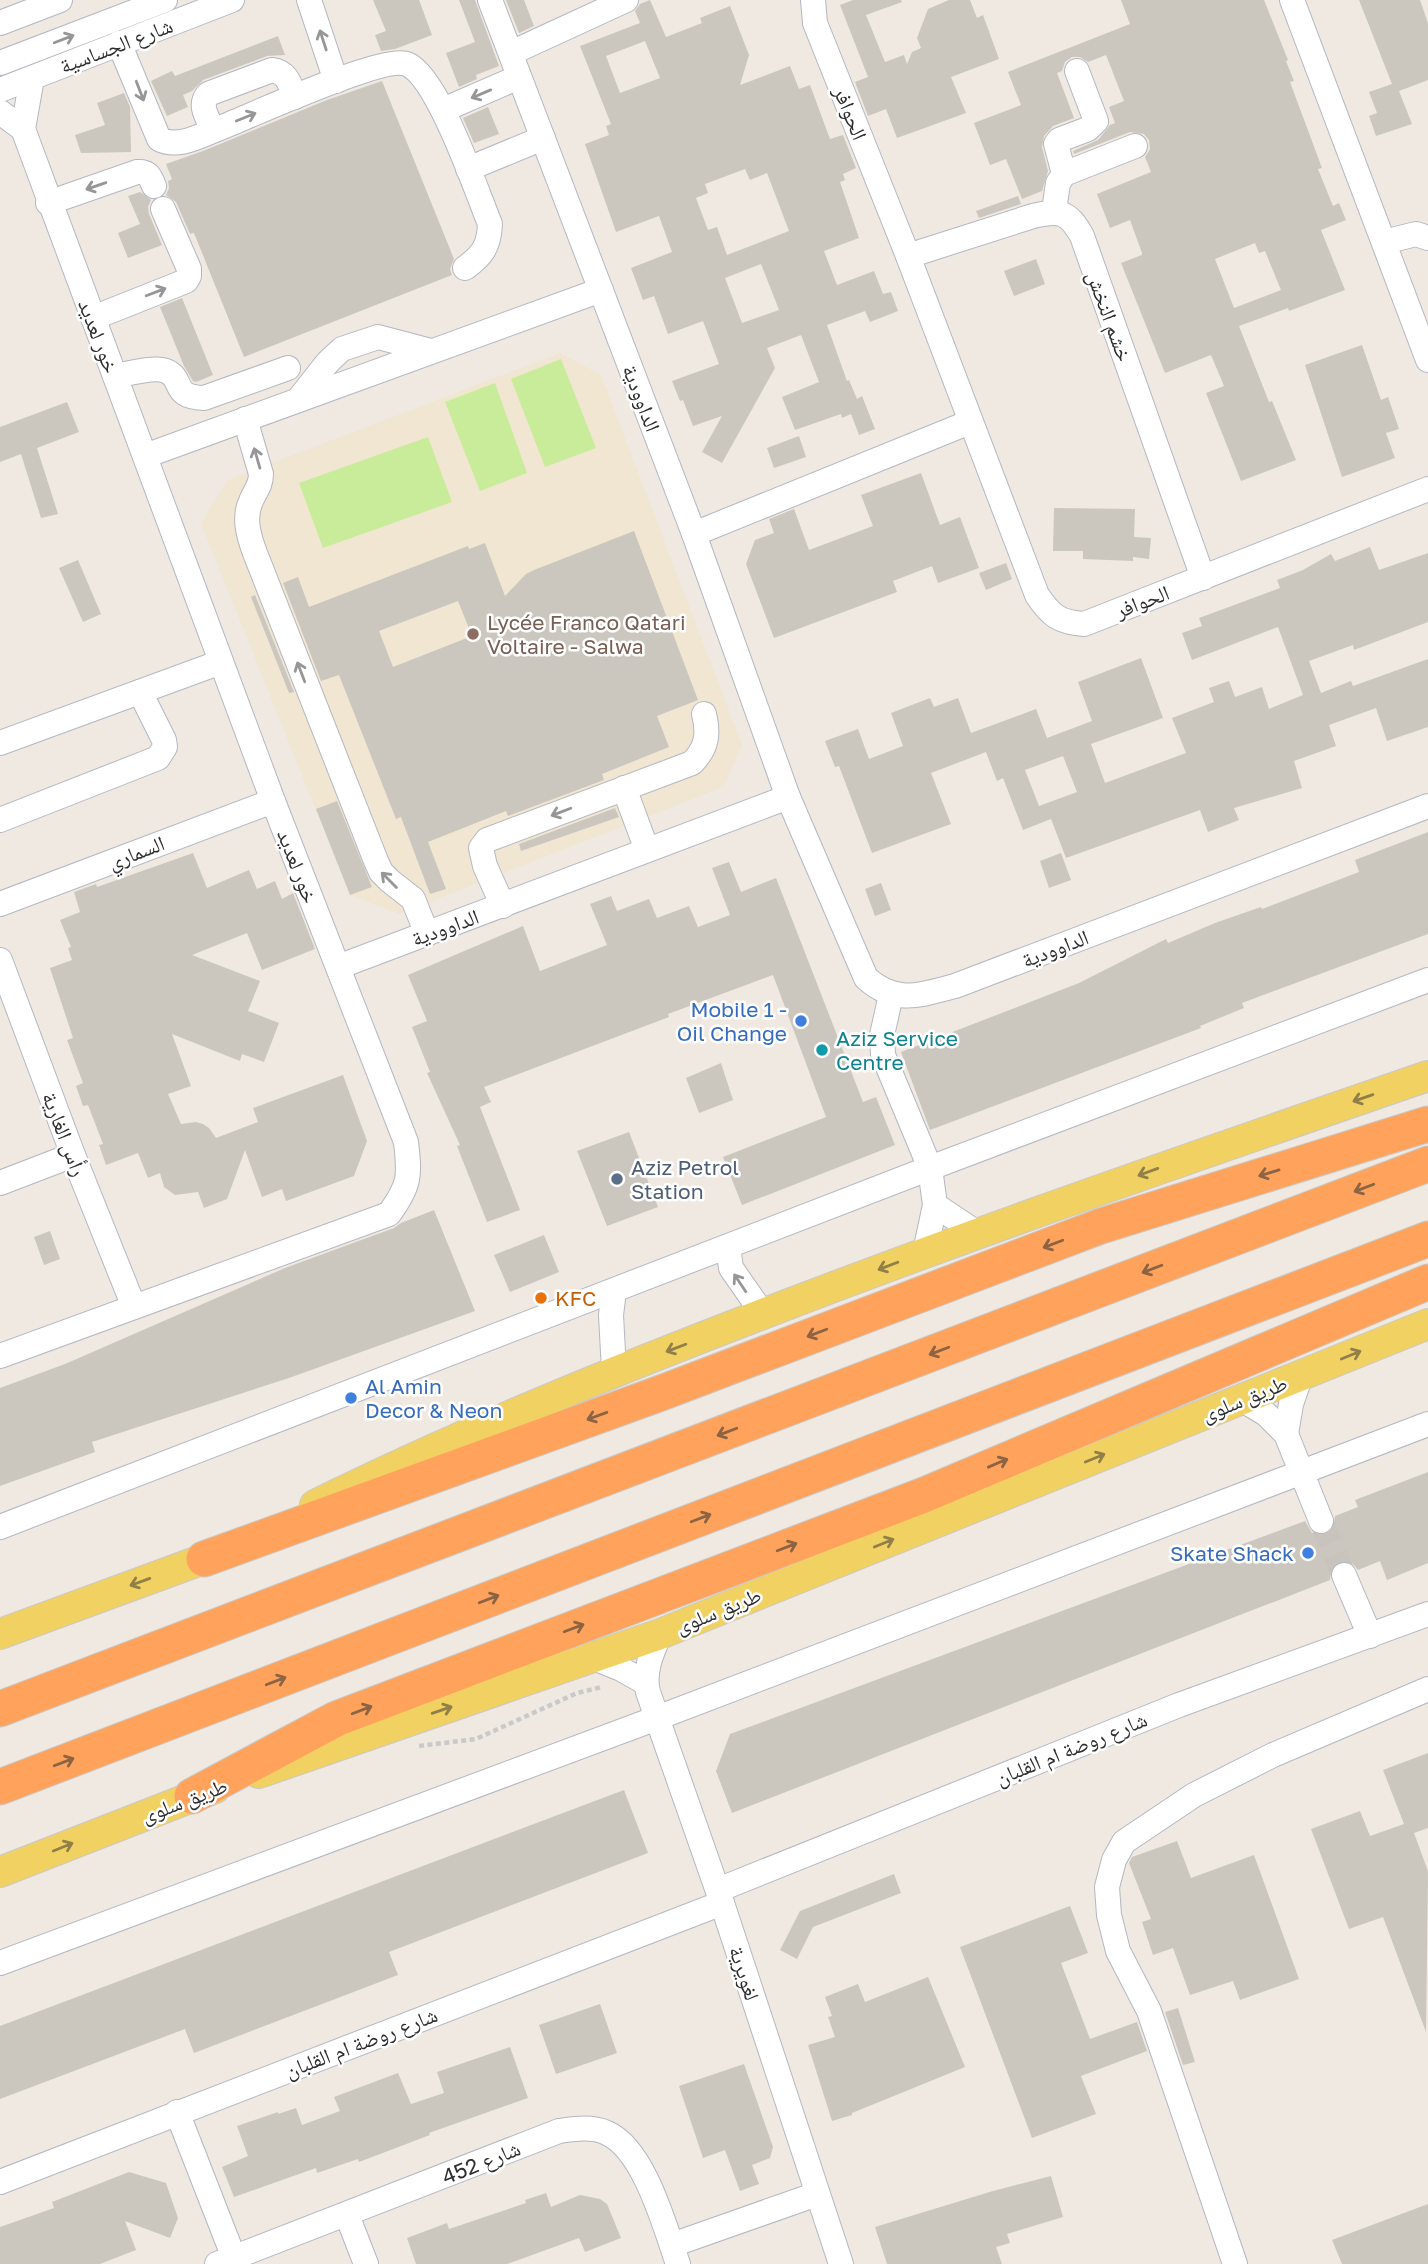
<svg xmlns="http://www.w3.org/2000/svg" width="1428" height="2264" viewBox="0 0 1428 2264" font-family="'Golos Text','Noto Naskh Arabic',sans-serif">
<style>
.education{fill:#f0e6d1}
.pitch{fill:#c9ec9a}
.building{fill:#cbc7bf;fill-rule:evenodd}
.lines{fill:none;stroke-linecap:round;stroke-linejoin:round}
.minor-tunnel{stroke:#c8c4bd;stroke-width:24;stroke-dasharray:24 12;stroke-linecap:butt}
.minor-casing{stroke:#b4b7c1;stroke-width:26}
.major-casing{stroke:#c9c9c9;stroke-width:32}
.highway-casing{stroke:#c9c9c9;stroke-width:37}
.path{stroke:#c9c9c9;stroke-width:4.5;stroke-dasharray:5 3.5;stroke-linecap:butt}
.minor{stroke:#fff;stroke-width:24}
.major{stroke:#f2d163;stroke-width:30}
.highway{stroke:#ffa35c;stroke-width:35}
.oneway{stroke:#969696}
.oneway2{stroke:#908048}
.oneway3{stroke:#8c6343}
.education-dot{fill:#8d6e63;stroke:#fff;stroke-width:2.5}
.shop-dot{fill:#3f7fe0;stroke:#fff;stroke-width:2.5}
.culture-dot{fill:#0f9aa8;stroke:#fff;stroke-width:2.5}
.service-dot{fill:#5c6f8a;stroke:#fff;stroke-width:2.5}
.food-dot{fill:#e8710a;stroke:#fff;stroke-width:2.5}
.labels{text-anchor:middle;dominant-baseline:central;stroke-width:5;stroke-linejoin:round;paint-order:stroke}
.street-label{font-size:21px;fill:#2e2e2e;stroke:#fff}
.education-label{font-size:21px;fill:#785e54;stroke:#fff;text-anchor:start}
.shop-label{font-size:21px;fill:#366cbe;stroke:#fff;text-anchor:end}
.culture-label{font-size:21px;fill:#0d838f;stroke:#fff;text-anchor:start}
.service-label{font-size:21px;fill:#4e5e75;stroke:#fff;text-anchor:start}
.food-label{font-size:21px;fill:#c56008;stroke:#fff;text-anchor:start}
</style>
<rect width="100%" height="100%" fill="#efe9e1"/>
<path class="education" d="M560 353 601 375 742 745 723 787 399 914 350 895 201 523 228 480Z"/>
<g class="pitch">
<path d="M561 359 596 448 545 467 511 379Z"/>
<path d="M495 383 527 473 480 491 445 402Z"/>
<path d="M428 437 452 502 323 548 299 483Z"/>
</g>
<g class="building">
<path d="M373 0H419L432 35 395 49 381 51 375 35 386 31Z"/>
<path d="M459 0H475L499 66 476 75 477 79 459 87 446 53 475 42Z"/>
<path d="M506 0H524L534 26 519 33Z"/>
<path d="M650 0 666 37 702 23 700 18 730 6 749 55 740 85 790 66 799 89 810 85 830 139 843 135 856 168 843 174 845 180 840 182 859 238 824 251 837 285 874 271 883 294 891 292 898 311 870 322 865 311 827 325 847 381 849 380 857 399 862 396 875 429 859 435 851 414 842 418 841 414 795 430 782 397 819 382 801 335 767 348 775 368 722 463 702 452 722 416 693 426 683 400 680 401 672 381 719 364 703 321 668 334 654 296 643 300 631 268 672 252 659 216 616 232 585 144 609 135 606 126 611 124 580 46 640 23 635 11 640 4ZM645 41 660 78 620 93 606 56ZM745 169 750 180 767 173 789 231 727 255 717 227 708 230 696 198 708 193 705 184ZM761 264 779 310 742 323 725 278Z"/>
<path d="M853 0H901L902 2 866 15 885 62 904 55 907 64 912 52 921 48 917 38 928 9 949 0H970L977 18 983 15 999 59 951 77 966 113 897 138 886 109 868 116 855 82 868 77 840 5Z"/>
<path d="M1121 0H1264L1288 60 1286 61 1294 81 1290 82 1322 168 1318 169 1333 206 1339 203 1346 220 1321 230 1345 290 1289 311 1288 308 1239 326 1269 402 1272 401 1296 460 1241 481 1206 393 1224 386 1211 355 1165 373 1121 263 1142 255V253L1130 220 1110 228 1097 194 1151 172 1145 157 1150 149 1149 140 1144 134 1130 132 1074 154 1073 151 1098 140 1110 125 1115 123 1109 107 1124 101 1106 55 1088 62 1080 57H1072L1065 62 1062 71 1057 73 1074 118 1053 126 1044 136 1042 147 1048 171 1042 191 1022 199 1006 159 990 165 974 123 1021 105 1008 72 1130 24ZM1255 243 1259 253 1265 251 1281 290 1234 308 1215 259Z"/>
<path d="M1359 0H1420L1428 23V80L1399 91 1412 124 1376 136 1369 116 1377 113 1369 92 1392 84Z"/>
<path d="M278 36 285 55 267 56 203 80 192 91 183 95 188 107 167 116 151 81 172 71 175 76Z"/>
<path d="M382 81 454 259 450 269 452 275 244 357 194 233 190 234 176 202 166 195 169 188 168 181 172 179 166 164 203 151 327 100Z"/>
<path d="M124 93 130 107 131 152 81 153 75 135 105 125 97 103Z"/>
<path d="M488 107 499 134 474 143 463 118Z"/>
<path d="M140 192 151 200 148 207 149 214 162 245 128 258 118 233 140 224 128 196Z"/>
<path d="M1018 196 1021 204 979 218 976 211Z"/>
<path d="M1036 259 1045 284 1014 296 1004 271Z"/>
<path d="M182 298 213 375 196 382 193 381 184 366 160 307Z"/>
<path d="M1362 345 1381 400 1388 397 1399 429 1386 433 1395 458 1342 477 1305 365Z"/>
<path d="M67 402 79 432 37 448 58 514 41 518 21 454 0 462V427Z"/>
<path d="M799 436 806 457 774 468 767 448Z"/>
<path d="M921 473 940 525 960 517 979 568 938 583 932 566 893 581 897 592 774 638 746 564 755 540 774 533 769 519 794 509 809 550 873 526 861 495Z"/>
<path d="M1054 508 1135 509 1134 537 1151 538 1149 559 1133 557V561L1083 559V551H1053Z"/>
<path d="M634 531 698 700 657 716 669 747 602 774 604 780 508 816 506 811 428 842 446 889 430 894 401 817 396 819 339 675 321 681 283 583 298 577 309 607 468 546 469 549 485 543 505 596 526 574 534 570ZM458 601 472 636 393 667 379 631Z"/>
<path d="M1370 547 1379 570 1428 553V622L1354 650 1353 645 1309 661 1321 693 1351 681 1353 686 1428 659V727L1387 741 1376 708 1329 725 1336 746 1294 761 1302 788 1234 808 1239 820 1208 832 1200 810 1066 858 1051 819 1023 830 1003 778 997 781 986 752 931 773 951 824 872 853 839 766 835 767 825 741 858 729 869 759 903 746 891 713 930 698 934 707 958 698 971 733 1036 709 1047 738 1092 721 1078 682 1141 658 1163 718 1091 744 1105 783 1186 753 1172 718 1214 702 1209 688 1229 681 1235 697 1262 687 1269 709 1303 695 1278 627 1192 660 1182 633 1202 626 1199 618 1280 588 1277 580 1303 570 1331 554 1335 561ZM1063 756 1077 792 1039 806 1025 770Z"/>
<path d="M78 560 101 614 83 622 59 568Z"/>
<path d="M1006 563 1012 579 986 590 979 573Z"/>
<path d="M255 595 294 692 289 693 251 597Z"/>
<path d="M337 801 372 887 350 895 316 809Z"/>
<path d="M615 808 619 817 521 851 519 844Z"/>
<path d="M1428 832V934L1242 1003 1244 1008 1200 1026 1201 1028 930 1130 901 1052 1079 983 1166 939 1168 943 1215 923 1261 907 1262 909 1359 872 1355 860Z"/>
<path d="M193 853 207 888 249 870 257 889 275 881 282 899 293 893 315 949 262 970 247 933 192 955 260 981 248 1011 279 1023 264 1062 242 1054 240 1061 172 1034 191 1086 168 1094 181 1124 196 1122 203 1124 209 1128 216 1138 258 1122 253 1108 343 1075 367 1141 354 1176 286 1201 282 1189 262 1197 245 1150 227 1199 204 1208 198 1192 175 1195 164 1187 160 1173 148 1178 138 1153 106 1165 99 1145 103 1144 88 1105 83 1106 76 1086 83 1083 67 1040 73 1038 50 968 72 960 68 948 71 947 60 920 80 912 74 892 96 884 97 887Z"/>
<path d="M1061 853 1071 880 1049 888 1040 861Z"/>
<path d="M729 862 741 892 776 878 863 1102 876 1097 895 1145 742 1205 723 1157 826 1117 773 975 668 1014 669 1017 484 1087 491 1102 480 1107 520 1210 487 1222 457 1146 460 1145 427 1073 430 1072 412 1027 427 1021 408 975 523 926 540 971 607 945 590 904 611 896 617 911 649 899 657 918 689 906 698 927 730 915 712 868Z"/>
<path d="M881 883 891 910 875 916 865 889Z"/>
<path d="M721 1063 733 1100 699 1113 686 1078Z"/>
<path d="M629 1132 658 1207 607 1226 577 1151Z"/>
<path d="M434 1210 475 1311 289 1378 92 1442 95 1452 0 1486V1388L65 1364 285 1268 394 1228 401 1223Z"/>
<path d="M50 1231 60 1259 44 1265 34 1237Z"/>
<path d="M544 1235 559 1272 510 1292 494 1255Z"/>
<path d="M1428 1472V1563L1387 1580 1380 1561 1358 1570 1352 1563 1339 1561 1332 1567 1330 1580 732 1813 716 1771 730 1734 1305 1521 1312 1533 1326 1535 1333 1530 1335 1516 1358 1507 1355 1500Z"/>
<path d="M1428 1753V1828L1414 1833 1428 1871 1426 2032 1383 1917 1349 1929 1311 1829 1360 1811 1370 1836 1404 1824 1383 1770Z"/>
<path d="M624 1790 648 1853 389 1952 398 1975 194 2053 185 2029 0 2099V2026Z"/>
<path d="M1177 1841 1191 1878 1254 1855 1299 1979 1240 2000 1233 1981 1190 1995 1173 1948 1153 1955 1142 1922 1151 1919 1129 1863 1132 1857Z"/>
<path d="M894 1874 901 1893 813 1927 797 1959 780 1950 800 1911Z"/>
<path d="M1070 1906 1088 1953 1061 1963 1090 2039 1137 2022 1147 2051 1081 2076 1096 2114 1032 2138 960 1947Z"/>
<path d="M928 1977 965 2067 852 2113V2115L832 2121 808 2045 835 2037 828 2017 832 2016 825 1997 858 1984 865 2002Z"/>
<path d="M600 2004 617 2053 556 2074 539 2025Z"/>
<path d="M1178 2008 1195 2062 1183 2065 1165 2012Z"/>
<path d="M510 2047 528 2098 429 2133 430 2135 359 2162 358 2159 317 2173 316 2168 234 2197 222 2167 248 2156 237 2126 278 2112V2114L296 2108 302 2125 340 2111 334 2097 398 2073 411 2104 444 2093 437 2072Z"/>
<path d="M744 2064 773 2147 770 2158 752 2165 759 2184 740 2191 725 2150 703 2158 679 2086Z"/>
<path d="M129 2172 166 2183 178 2218 170 2238 125 2221 136 2250 100 2264H0V2227L54 2208 52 2202Z"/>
<path d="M1051 2176 1063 2217 1007 2234 1010 2243 996 2247 1002 2264H887L875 2227 993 2191Z"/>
<path d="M546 2193 551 2207 580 2195 600 2199 607 2204 621 2238 585 2252 579 2238 507 2264H416L407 2238 447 2223 449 2229 526 2203 525 2200Z"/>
<path d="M1428 2204V2264H1342L1332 2240Z"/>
</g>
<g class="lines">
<path class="minor-tunnel" d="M1321 1521 1344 1575"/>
<defs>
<g id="minor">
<path d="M309 0 336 81"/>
<path d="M490 0 694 534 788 797 866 978C896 1005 920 995 955 986L1428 806"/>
<path d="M813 0 815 23 908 256 1037 595C1051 616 1059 622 1084 624L1428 489"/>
<path d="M1292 0 1428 360"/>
<path d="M0 23 60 0"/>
<path d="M119 43 159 139C179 149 201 135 220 128 250 116 383 55 407 64 438 77 476 190 490 224 489 246 483 255 465 268"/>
<path d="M511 53 626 0"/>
<path d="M0 63 165 0"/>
<path d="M0 90 232 0"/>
<path d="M443 110 519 77"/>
<path d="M0 112 23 129"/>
<path d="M213 130C208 118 198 106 208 94L272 70C287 72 290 84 295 97"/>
<path d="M468 169 543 138"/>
<path d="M1064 174 1056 144 1059 140 1088 129 1096 121 1077 71"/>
<path d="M48 203 137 172C149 171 150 177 154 186"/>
<path d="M1054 211 1058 183 1064 174 1135 146"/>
<path d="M1384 242 1416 234 1428 238"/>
<path d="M908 256 1033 216C1060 210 1068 211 1082 236L1203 578"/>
<path d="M93 318 186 281 189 276V269L163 209"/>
<path d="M115 376C126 374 155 366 166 371 185 379 170 397 204 398L288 368"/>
<path d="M298 400 328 362 342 349 378 337 431 351"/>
<path d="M245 419 261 474C261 486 255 491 251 501 243 518 249 537 255 553L376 861 381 872 390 881 413 899 427 934"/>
<path d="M145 456 601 290"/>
<path d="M694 534 970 422"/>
<path d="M0 743 221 662"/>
<path d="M624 788 647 850"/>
<path d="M0 820 158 758 165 747 164 740 140 692"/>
<path d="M0 904 273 801"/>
<path d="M503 906 485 866 481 848 487 840 692 763C707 748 709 734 704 714"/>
<path d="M0 960 73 1155 134 1307"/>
<path d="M338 967 788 797"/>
<path d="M891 995 882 1035 883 1055 930 1168 935 1205 925 1252"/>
<path d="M0 1183 73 1155"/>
<path d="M935 1205 977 1233"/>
<path d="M728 1247 731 1268 763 1314"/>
<path d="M614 1291 611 1315 614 1371"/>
<path d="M0 1356 389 1214C410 1185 410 1177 406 1142L273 801 23 129 32 78"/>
<path d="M1241 1399 1266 1414 1286 1434 1321 1521"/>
<path d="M1286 1434 1291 1404 1301 1375"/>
<path d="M0 1527 930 1168 1428 980"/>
<path d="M1344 1575 1370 1636"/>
<path d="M660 1634C652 1652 643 1672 648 1692L722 1903 841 2264"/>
<path d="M594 1658 621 1669 646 1683"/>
<path d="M718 1890 1179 1705 1428 1614"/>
<path d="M0 1963 657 1718 1428 1424"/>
<path d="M177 2112 234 2258"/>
<path d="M0 2182 722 1903"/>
<path d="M347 2215 366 2264"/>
<path d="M672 2245 817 2194"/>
<path d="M217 2264 559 2131C574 2129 592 2126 607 2133 644 2149 665 2227 678 2264"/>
<path d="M1235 2264 1149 2011 1118 1951 1109 1915 1107 1887 1114 1860 1124 1842 1194 1795 1273 1755 1428 1689"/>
</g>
<g id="major">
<path d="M315 1505C463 1432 614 1371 768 1312 986 1228 1207 1152 1428 1076"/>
<path d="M0 1634 204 1559 224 1549"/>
<path d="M259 1773 660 1634 1428 1324"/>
<path d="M0 1872 215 1788"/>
</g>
<g id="highway">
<path d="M204 1559 661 1393 1101 1226 1428 1124"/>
<path d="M0 1709 1428 1164"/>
<path d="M0 1787 1428 1239"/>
<path d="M192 1796 336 1719 924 1495 1428 1282"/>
</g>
</defs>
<use href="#minor" class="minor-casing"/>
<use href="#major" class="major-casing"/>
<use href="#highway" class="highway-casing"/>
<path class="path" d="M419 1746 476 1739 577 1693 602 1687"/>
<use href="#minor" class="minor"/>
<use href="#major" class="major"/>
<use href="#highway" class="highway"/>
</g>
<defs><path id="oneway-shaft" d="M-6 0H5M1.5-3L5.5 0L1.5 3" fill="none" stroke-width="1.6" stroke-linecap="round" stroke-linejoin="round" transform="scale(1.75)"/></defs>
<g class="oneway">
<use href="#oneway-shaft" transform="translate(64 39) rotate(-21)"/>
<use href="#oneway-shaft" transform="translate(323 40) rotate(-108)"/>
<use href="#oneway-shaft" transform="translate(140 91) rotate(69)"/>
<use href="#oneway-shaft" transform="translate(481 94) rotate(157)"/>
<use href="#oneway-shaft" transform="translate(246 117) rotate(-22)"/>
<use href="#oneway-shaft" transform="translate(96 186) rotate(161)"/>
<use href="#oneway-shaft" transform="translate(156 292) rotate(-21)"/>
<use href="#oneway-shaft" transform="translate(257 458) rotate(-106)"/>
<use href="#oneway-shaft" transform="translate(301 672) rotate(-111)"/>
<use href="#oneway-shaft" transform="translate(561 812) rotate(159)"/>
<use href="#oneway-shaft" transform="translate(389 880) rotate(-135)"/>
<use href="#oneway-shaft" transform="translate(740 1283) rotate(-124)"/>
</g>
<g class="oneway2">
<use href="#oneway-shaft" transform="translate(1363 1098) rotate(161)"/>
<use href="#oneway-shaft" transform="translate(1148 1172) rotate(160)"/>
<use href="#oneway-shaft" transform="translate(888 1266) rotate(159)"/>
<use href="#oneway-shaft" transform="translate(676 1348) rotate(159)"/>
<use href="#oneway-shaft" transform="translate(1351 1355) rotate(-22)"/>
<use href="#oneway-shaft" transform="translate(1095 1458) rotate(-22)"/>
<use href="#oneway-shaft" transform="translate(884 1543) rotate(-22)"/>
<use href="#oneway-shaft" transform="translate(140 1582) rotate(160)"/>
<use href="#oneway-shaft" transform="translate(442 1710) rotate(-19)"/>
<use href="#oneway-shaft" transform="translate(63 1847) rotate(-22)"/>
</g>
<g class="oneway3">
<use href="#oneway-shaft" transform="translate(1269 1173) rotate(163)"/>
<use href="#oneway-shaft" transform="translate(1364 1188) rotate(159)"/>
<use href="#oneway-shaft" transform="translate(1053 1244) rotate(159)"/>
<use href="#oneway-shaft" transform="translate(1152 1269) rotate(159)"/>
<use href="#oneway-shaft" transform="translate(817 1333) rotate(159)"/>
<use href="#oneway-shaft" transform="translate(939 1351) rotate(159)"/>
<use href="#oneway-shaft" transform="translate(597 1416) rotate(160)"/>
<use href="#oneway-shaft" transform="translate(727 1432) rotate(159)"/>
<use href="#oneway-shaft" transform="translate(998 1463) rotate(-23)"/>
<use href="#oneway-shaft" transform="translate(701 1518) rotate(-21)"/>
<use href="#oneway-shaft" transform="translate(787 1547) rotate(-21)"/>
<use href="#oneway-shaft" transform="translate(489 1599) rotate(-21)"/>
<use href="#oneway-shaft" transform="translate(574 1628) rotate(-21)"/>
<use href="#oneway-shaft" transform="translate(276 1681) rotate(-21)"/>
<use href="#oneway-shaft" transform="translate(362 1710) rotate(-21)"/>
<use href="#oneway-shaft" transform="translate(64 1762) rotate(-21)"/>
</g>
<circle class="education-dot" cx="473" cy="634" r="7"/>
<g class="shop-dot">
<circle cx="801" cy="1021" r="7"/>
<circle cx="351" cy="1398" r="7"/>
<circle cx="1308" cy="1553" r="7"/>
</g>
<circle class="culture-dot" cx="822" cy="1050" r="7"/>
<circle class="service-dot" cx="617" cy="1179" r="7"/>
<circle class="food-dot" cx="541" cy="1298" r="7"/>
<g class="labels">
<g class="street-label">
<text transform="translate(116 45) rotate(-21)">شارع الجساسية</text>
<text transform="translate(851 113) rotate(68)">الحوافر</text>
<text transform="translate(1110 316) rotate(70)">خشم النخش</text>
<text transform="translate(99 336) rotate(69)">خور لعديد</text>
<text transform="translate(642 398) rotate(69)">الداوودية</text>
<text transform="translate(1142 601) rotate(-21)">الحوافر</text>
<text transform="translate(136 852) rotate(-21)">السماري</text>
<text transform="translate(298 866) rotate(69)">خور لعديد</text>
<text transform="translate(445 927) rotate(-20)">الداوودية</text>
<text transform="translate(1055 948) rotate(-21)">الداوودية</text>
<text transform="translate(65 1134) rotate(69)">رأس الغارية</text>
<text transform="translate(1244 1398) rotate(-22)">طريق سلوى</text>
<text transform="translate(718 1610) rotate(-22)">طريق سلوى</text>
<text transform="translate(1071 1748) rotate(-22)">شارع روضة ام القلبان</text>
<text transform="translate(184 1800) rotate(-21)">طريق سلوى</text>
<text transform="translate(745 1973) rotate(72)">لغويرية</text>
<text transform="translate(361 2042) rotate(-21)">شارع روضة ام القلبان</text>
<text transform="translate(481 2162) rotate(-22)">شارع 452</text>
</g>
<g class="education-label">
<text x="487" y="622">Lycée Franco Qatari<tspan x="487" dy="24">Voltaire - Salwa</tspan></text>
</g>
<g class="shop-label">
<text x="787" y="1009">Mobile 1 -<tspan x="787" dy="24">Oil Change</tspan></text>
<text x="365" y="1386" text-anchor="start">Al Amin<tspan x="365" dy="24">Decor &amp; Neon</tspan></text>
<text x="1294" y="1553">Skate Shack</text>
</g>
<g class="culture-label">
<text x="836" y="1038">Aziz Service<tspan x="836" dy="24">Centre</tspan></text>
</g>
<g class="service-label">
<text x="631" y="1167">Aziz Petrol<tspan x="631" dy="24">Station</tspan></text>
</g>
<g class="food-label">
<text x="555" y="1298">KFC</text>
</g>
</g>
</svg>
